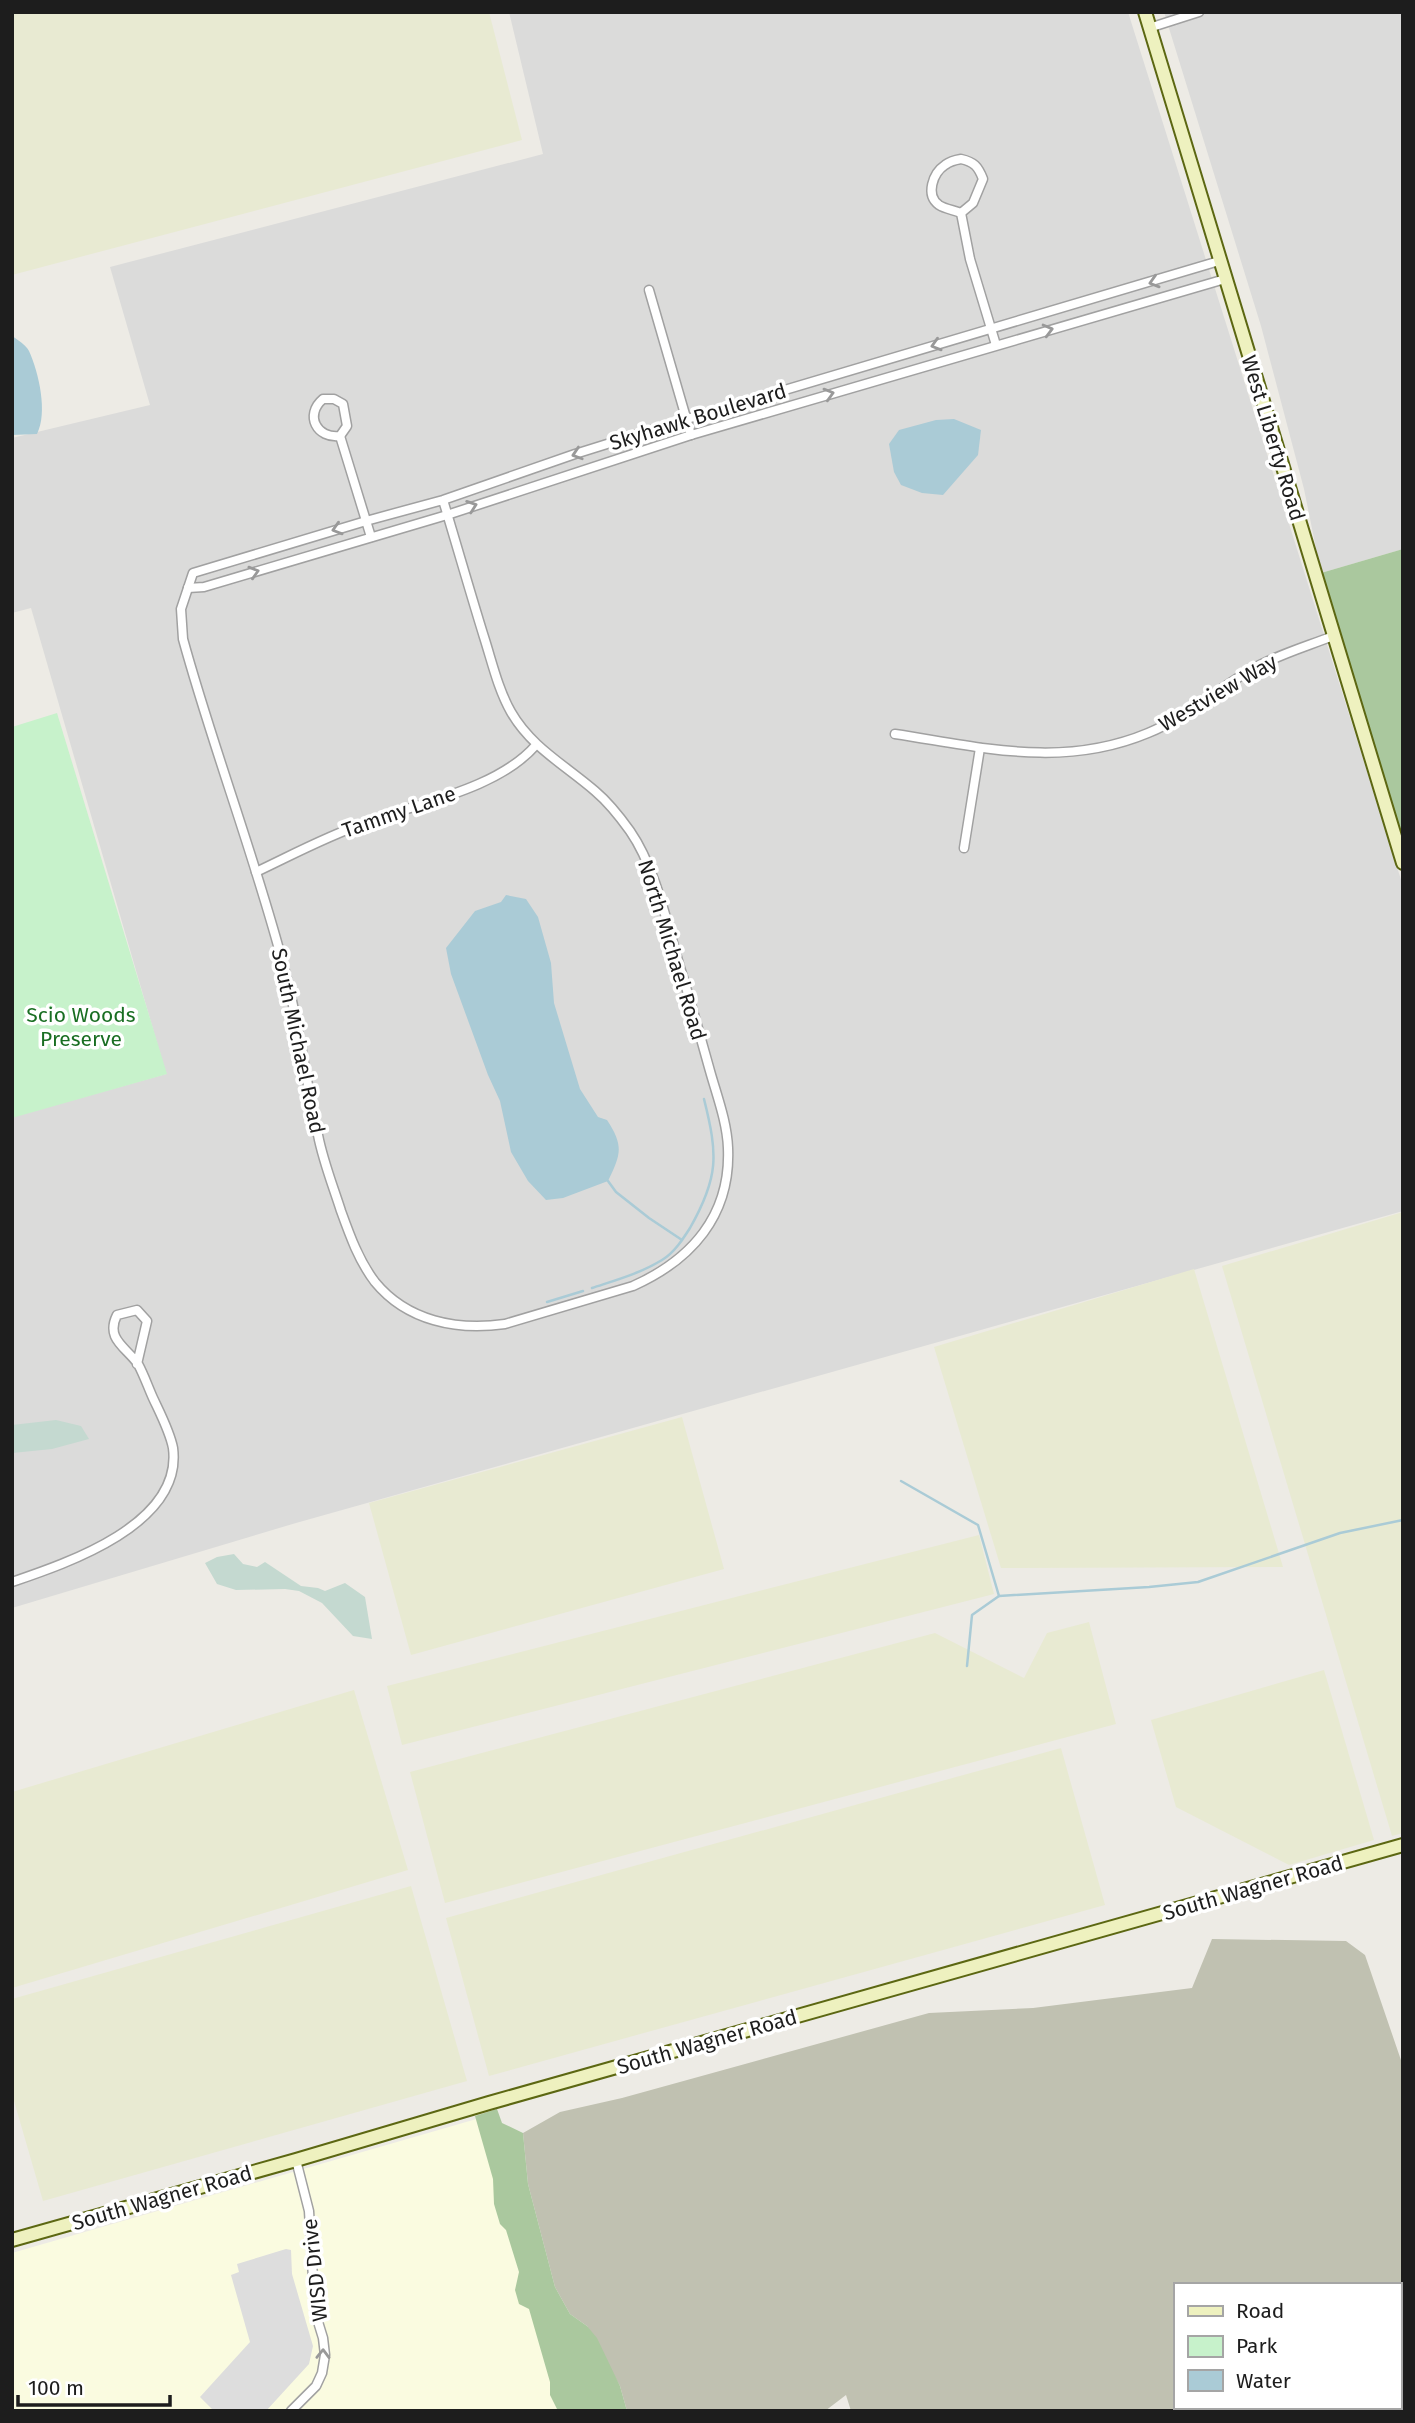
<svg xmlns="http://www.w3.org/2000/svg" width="1415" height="2423" viewBox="0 0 1415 2423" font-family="'Fira Sans',sans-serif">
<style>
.residential{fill:#dbdbda}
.education{fill:#fafbe0}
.construction{fill:#c0c1b1;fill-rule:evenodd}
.farmland{fill:#e8ead2}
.forest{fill:#aac89e}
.wetland{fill:#c4d9d0}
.park{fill:#c7f2cb}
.parking{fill:#ddd}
.water{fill:#aacbd6}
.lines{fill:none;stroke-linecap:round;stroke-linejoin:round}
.stream{stroke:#aacbd6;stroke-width:2.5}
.minor-casing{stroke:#a1a1a1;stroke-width:11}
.secondary-casing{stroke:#5c6712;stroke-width:16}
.minor{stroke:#fff;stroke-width:8}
.secondary{stroke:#eef1bf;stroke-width:12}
.oneway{stroke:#999}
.labels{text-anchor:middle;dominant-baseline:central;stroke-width:7;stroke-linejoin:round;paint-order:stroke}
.street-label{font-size:21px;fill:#1d1d1d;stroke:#fff}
.park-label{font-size:21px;fill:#196e22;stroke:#fff}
</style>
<rect width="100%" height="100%" fill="#edebe5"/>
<g class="residential">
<path d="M509 12H1128L1403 886V1211L296 1523 12 1608V1117L166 1074 31 608 12 613V438L150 405 110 267 543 154Z"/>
<path d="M1164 12H1403V549L1321 573 1304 489 1261 326Z"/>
</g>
<path class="education" d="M480 2118 565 2411H12V2253Z"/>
<path class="construction" d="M1212 1939 1346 1941 1365 1955 1403 2066V2411H851L846 2395 825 2411H627L620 2386 587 2326 570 2314 555 2287 528 2184 523 2133 560 2112 622 2098 929 2013 1033 2008 1192 1988ZM1175 2285H1399V2407H1175Z"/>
<g class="farmland">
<path d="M489 12 522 140 12 275V13Z"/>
<path d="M1403 1212V1833L1392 1836 1222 1266Z"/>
<path d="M1194 1269 1283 1567 1001 1568 934 1347Z"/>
<path d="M682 1417 724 1569 411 1655 369 1503Z"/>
<path d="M979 1535 994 1594 402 1745 387 1686Z"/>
<path d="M1089 1622 1116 1724 445 1903 410 1772 935 1633 1024 1678 1047 1633Z"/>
<path d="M1324 1670 1374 1840 1289 1865 1176 1807 1151 1720Z"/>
<path d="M354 1690 408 1870 12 1988V1792Z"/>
<path d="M1061 1748 1105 1905 489 2076 446 1918Z"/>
<path d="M411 1886 467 2081 43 2201 12 2094V1999Z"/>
</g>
<g class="forest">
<path d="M1403 549V842L1321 573Z"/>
<path d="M497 2109 502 2123 523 2133 528 2184 555 2287 570 2314 587 2326 597 2338 620 2386 627 2411H558L550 2395V2382L529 2309 519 2304 515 2290 519 2272 506 2230 500 2224 494 2204 493 2179 475 2116Z"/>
</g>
<g class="wetland">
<path d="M56 1420 81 1426 89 1439 52 1449 12 1453V1425Z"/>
<path d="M234 1554 243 1564 257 1567 265 1562 301 1586 318 1588 325 1591 345 1583 365 1597 372 1639 353 1636 322 1603 299 1591 285 1589 236 1590 217 1584 205 1563 217 1557Z"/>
</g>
<path class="park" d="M57 713 167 1074 12 1118V727Z"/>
<path class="parking" d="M286 2249 291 2250 292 2274 313 2346 309 2364 266 2411H214L200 2397 250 2342 231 2275 239 2272 237 2264Z"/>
<g class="water">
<path d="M12 336C18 340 26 345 29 351 39 373 48 413 37 434L12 435Z"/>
<path d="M954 419 981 430 978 455 943 495 922 493 901 485 894 472 889 444 899 430 936 420Z"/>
<path d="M506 895 526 899 538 917 551 963 554 1003 580 1089 598 1117 607 1120C624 1146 621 1154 608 1181L563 1198 546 1200 528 1181 511 1152 500 1101 488 1075 451 974 446 948 475 911 501 902Z"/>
</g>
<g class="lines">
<g class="stream">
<path d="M608 1181 616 1192 649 1218 682 1240"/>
<path d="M592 1288C616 1280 641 1273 662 1260 674 1253 683 1239 690 1228 719 1177 718 1155 704 1099"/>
<path d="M547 1302 583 1291"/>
<path d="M901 1481 978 1525 999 1596 1149 1587 1198 1582 1340 1533 1403 1520"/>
<path d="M967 1666 972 1615 999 1596"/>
</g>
<defs>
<g id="minor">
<path d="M1149 28 1199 12"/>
<path d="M961 159C974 162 978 166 983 179L973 203 961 213C954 210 945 209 939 205 925 195 933 173 945 165 949 162 955 160 961 159Z"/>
<path d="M961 213 970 259 996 345"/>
<path d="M649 290 691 435"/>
<path d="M323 399H334L343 404 347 426 340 436C317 439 304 415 323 399Z"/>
<path d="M340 436 371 537"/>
<path d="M443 500C457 546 470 592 484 637 492 662 498 689 511 712 531 747 565 765 595 791 608 802 620 817 630 831 657 870 668 929 682 974 692 1006 701 1039 710 1071 717 1096 727 1122 728 1148 731 1216 691 1260 633 1286L505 1324C457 1331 407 1321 375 1282 359 1261 350 1236 341 1211 333 1186 323 1161 318 1135 305 1078 299 1020 283 964 254 854 213 748 183 639L181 609 193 573 366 521 443 500 575 454 687 419 1219 261"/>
<path d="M188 588 204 587 447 515 691 435 1225 279"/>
<path d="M895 734C982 747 1062 769 1148 733 1185 718 1215 691 1249 671 1274 656 1305 647 1333 636"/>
<path d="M964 848 980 748"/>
<path d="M256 872C292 855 327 836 365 823 418 803 498 789 536 745"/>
<path d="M12 1582C68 1563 183 1524 173 1448 170 1432 160 1413 153 1398 148 1387 144 1375 138 1364 126 1347 105 1339 117 1315L137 1310 147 1321 137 1364"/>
<path d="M291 2411 316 2386 322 2373 325 2355 323 2338 315 2312 309 2211 296 2160"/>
</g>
<g id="secondary">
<path d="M1145 12 1403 863"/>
<path d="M12 2240 296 2160 489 2103 1403 1845"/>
</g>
</defs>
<use href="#minor" class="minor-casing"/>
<use href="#secondary" class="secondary-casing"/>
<use href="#minor" class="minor"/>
<use href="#secondary" class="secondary"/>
</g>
<defs><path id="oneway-chevron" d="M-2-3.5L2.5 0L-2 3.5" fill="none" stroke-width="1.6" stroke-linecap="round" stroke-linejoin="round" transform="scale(1.75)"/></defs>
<g class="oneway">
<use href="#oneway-chevron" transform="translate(1154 282) rotate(163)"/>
<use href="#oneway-chevron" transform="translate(1048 330) rotate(-15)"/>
<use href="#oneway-chevron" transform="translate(936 345) rotate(163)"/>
<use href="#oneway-chevron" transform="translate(829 394) rotate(-16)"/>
<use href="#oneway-chevron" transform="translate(577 454) rotate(162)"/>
<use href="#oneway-chevron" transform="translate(472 506) rotate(-19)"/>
<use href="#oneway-chevron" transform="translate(337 529) rotate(163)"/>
<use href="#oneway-chevron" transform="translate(254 572) rotate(-17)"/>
<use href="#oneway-chevron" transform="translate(323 2354) rotate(-89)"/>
</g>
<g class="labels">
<g class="street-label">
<text transform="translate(698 417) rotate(-17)">Skyhawk Boulevard</text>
<text transform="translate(1273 438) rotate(73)">West Liberty Road</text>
<text transform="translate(1218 693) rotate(-30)">Westview Way</text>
<text transform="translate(399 812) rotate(-19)">Tammy Lane</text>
<text transform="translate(672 950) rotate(73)">North Michael Road</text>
<text transform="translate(298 1041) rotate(78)">South Michael Road</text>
<text transform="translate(1253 1888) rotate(-16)">South Wagner Road</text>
<text transform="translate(707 2042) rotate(-16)">South Wagner Road</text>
<text transform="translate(162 2198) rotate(-16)">South Wagner Road</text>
<text transform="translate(315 2270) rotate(-96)">WISD Drive</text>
</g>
<g class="park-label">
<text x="81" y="1015">Scio Woods<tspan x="81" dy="24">Preserve</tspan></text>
</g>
</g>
<rect width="1415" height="2423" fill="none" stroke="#1d1d1d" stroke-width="28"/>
<rect x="1174" y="2283" width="228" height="126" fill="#ffffff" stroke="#a5a5a5" stroke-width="2"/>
<rect x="1188" y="2306" width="35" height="10" fill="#eef1bf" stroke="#a5a5a5" stroke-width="2"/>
<text x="1236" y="2318" font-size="21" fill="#1d1d1d">Road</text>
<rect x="1188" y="2336" width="35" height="21" fill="#c7f2cb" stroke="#a5a5a5" stroke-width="2"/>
<text x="1236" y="2353" font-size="21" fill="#1d1d1d">Park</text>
<rect x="1188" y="2370" width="35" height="21" fill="#aacbd6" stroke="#a5a5a5" stroke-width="2"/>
<text x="1236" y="2388" font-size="21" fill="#1d1d1d">Water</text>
<path d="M18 2395v10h152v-10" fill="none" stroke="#1d1d1d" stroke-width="3.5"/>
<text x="28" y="2395" font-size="21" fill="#1d1d1d" stroke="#ffffff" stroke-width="5" paint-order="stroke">100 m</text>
</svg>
